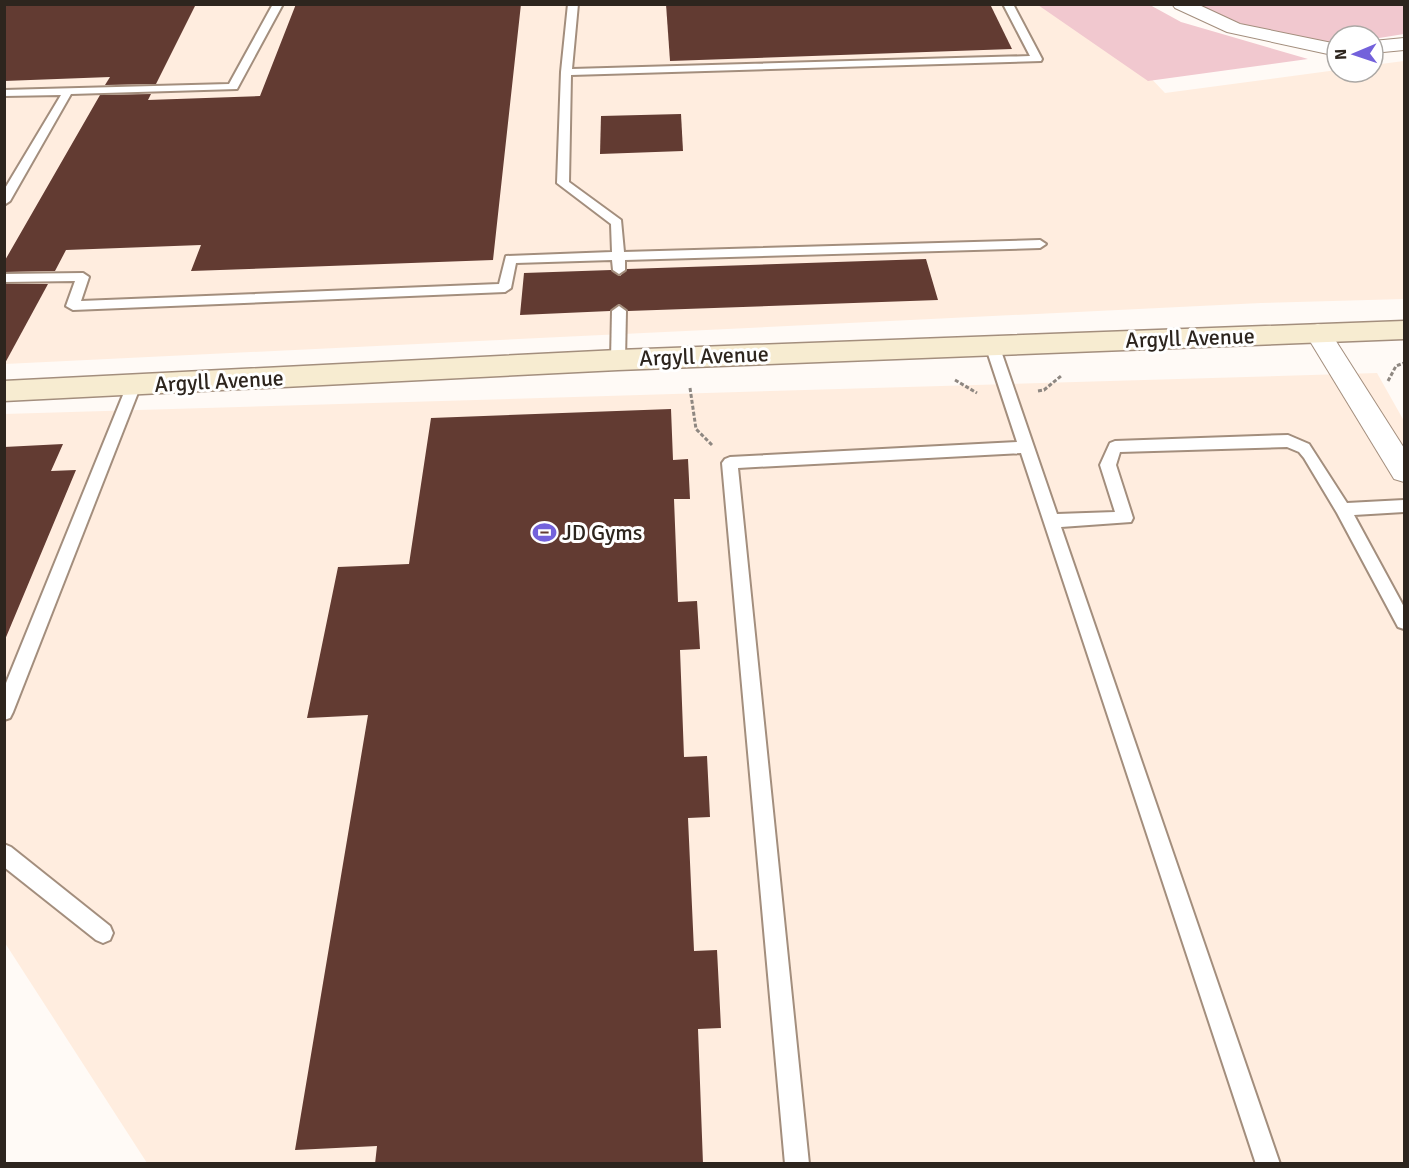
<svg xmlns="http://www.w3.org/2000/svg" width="1409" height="1168" viewBox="0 0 1409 1168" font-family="Signika,sans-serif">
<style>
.built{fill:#ffeddf}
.green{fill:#f1c8cf}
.building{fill:#623b32}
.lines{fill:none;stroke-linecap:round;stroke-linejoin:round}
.lane-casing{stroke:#a38e7d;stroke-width:4}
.street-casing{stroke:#a38e7d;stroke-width:2}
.secondary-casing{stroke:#a38e7d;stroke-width:3}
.path{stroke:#8e8781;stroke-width:3;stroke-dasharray:4 2;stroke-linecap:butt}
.lane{fill:#fff;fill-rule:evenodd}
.street{fill:#fff;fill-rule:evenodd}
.secondary{fill:#f7ecd1;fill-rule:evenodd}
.labels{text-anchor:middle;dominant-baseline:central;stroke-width:6;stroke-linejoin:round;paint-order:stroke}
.street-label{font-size:22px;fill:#2d251e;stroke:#fff}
.poi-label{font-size:22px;fill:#2d251e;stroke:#fff;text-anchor:start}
</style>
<rect width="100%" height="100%" fill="#fffaf6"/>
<g class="built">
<path d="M1080 4 1165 93 1337 70V72H1373V65L1404 61V299L1261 303 5 364 4 5Z"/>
<path d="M1377 373 1404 421V1163H147L5 943 4 414Z"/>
</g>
<g class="green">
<path d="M1038 5H1150L1181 22 1308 59 1148 81Z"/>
<path d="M1191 5H1404V34L1373 39V36H1337V42H1326L1251 27Z"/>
</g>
<g class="building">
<path d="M4 4H196L156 84 105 85 110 77 4 81Z"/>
<path d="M296 4H521L493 260 191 271 201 245 66 250 55 271 4 272V262L100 95 151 94 148 100 260 96Z"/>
<path d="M666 4H990L1012 49 670 61Z"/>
<path d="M681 114 683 151 600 154 601 116Z"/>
<path d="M926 259 938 300 628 311 619 304 610 311 520 315 524 273 611 270 620 276 627 269Z"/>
<path d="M4 284H48L4 365Z"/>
<path d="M671 409 673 460 688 459 690 499H674L678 602 697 601 700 649 680 650 684 757 707 756 710 817 688 818 694 951 717 950 721 1028 698 1029 703 1164H375L377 1146 295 1150 368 715 307 718 338 567 409 564 431 418Z"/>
<path d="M63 444 51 471 76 470 4 642V447Z"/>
</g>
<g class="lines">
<defs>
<g id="lane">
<path d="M273 4H283L237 89 71 94 10 201 4 205V190L61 95 4 96V90L229 84Z"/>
<path d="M568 4H578L572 69 1030 56 1003 4H1013L1042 59 1041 61 571 75 569 182 621 220 624 252 1040 240 1046 244 1040 248 625 260V270L619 274 613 270 612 260 516 263 511 288 505 292 73 310 66 306 75 281 4 282V274L83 273 89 277 81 301 499 284 506 256 612 252 611 224 557 183 561 72Z"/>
<path d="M619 306 626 311 625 360 618 365 611 360 612 311Z"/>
<path d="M992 340 999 345 1057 514 1115 512 1100 465 1110 443 1115 441 1288 435 1309 444 1347 503 1404 500V512L1354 515 1404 607V629L1398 627 1337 513 1304 458 1299 452 1287 447 1120 452 1116 465 1133 518 1131 522 1061 527 1280 1164H1256L1021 453 738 468 809 1164H785L722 463 725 459 730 457 1017 442 985 345Z"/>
<path d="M134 380 141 385 13 712 10 718 4 720V688L127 385Z"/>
<path d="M4 844 11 847 110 926 113 933 110 940 103 943 96 940 4 867Z"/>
</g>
<g id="street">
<path d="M1172 4H1197L1240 24 1337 44V56L1227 32 1175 8Z"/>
<path d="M1404 38V50L1373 53V41Z"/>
<path d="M1318 324 1327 327 1404 448V482L1394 479 1305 333 1309 327Z"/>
</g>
<path id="secondary" d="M1404 321V339L618 370 4 401V381L618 350Z"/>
</defs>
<use href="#lane" class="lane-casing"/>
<use href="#street" class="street-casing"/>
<use href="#secondary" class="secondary-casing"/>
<g class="path">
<path d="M955 380 977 393"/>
<path d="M1388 381 1396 366 1404 363"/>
<path d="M690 388 696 429 712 445"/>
<path d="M1038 391 1044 390 1061 376"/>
</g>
<use href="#lane" class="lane"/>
<use href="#street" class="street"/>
<use href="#secondary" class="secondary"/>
</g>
<defs>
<symbol id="stadium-bare" viewBox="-9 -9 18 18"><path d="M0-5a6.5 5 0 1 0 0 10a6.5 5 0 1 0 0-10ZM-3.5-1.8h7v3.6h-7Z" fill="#7361db" stroke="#fff" stroke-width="2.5" paint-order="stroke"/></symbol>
</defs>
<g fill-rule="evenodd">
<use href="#stadium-bare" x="528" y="516" width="33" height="33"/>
</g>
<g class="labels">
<g class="street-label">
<text transform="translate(1190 338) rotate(-2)">Argyll Avenue</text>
<text transform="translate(704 356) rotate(-2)">Argyll Avenue</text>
<text transform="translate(219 381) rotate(-3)">Argyll Avenue</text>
</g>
<g class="poi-label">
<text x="562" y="532">JD Gyms</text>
</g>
</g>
<rect width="1409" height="1168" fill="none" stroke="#2d251e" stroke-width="12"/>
<g transform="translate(1355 54) rotate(268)"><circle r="28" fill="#ffffff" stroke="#aba8a5" stroke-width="1.5"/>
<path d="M0-4.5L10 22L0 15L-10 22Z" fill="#7361db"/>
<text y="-9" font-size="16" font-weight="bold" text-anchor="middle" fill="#2d251e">N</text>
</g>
</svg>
